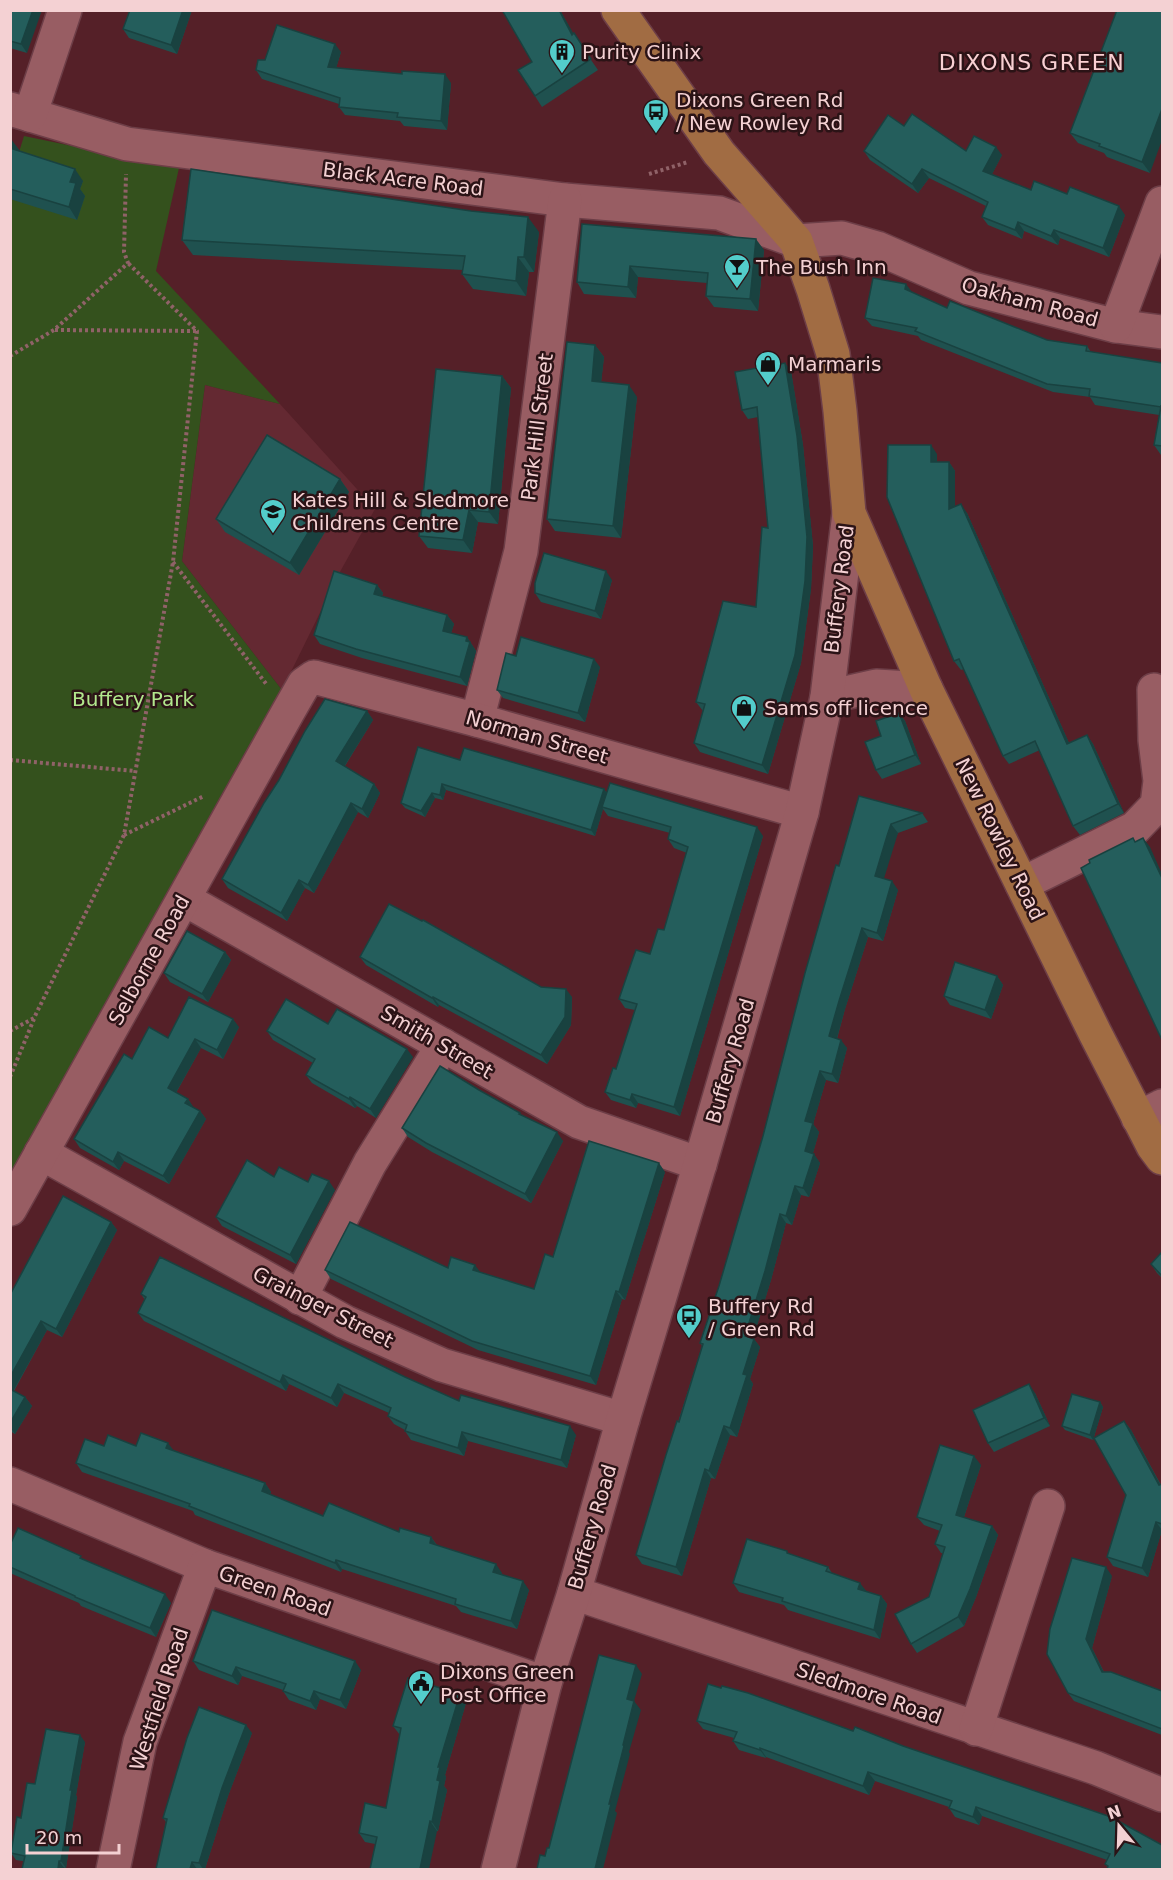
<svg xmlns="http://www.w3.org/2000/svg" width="1173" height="1880" viewBox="0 0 1173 1880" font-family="'DejaVu Sans',sans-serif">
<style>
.built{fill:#642932}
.green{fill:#34511d}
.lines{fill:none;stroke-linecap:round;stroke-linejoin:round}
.minor-casing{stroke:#6d3e47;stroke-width:36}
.major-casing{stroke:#6d3e47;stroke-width:36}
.path{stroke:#906268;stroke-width:4;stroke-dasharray:3 3;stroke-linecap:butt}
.minor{stroke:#985d63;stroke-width:33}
.major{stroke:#a16c43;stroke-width:33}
.wall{fill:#1f514f}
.shaded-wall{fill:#194240}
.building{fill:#245e5c;stroke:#194240;stroke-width:1.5}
.labels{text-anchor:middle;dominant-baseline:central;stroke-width:5;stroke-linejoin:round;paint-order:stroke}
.poi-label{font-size:20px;fill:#f4d1d3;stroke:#2b1316;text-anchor:start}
.street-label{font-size:20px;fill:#f4d1d3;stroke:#2b1316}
.park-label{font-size:20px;fill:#b2e78d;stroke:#2b1316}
.quarter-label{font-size:22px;letter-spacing:1.5px;fill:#f9d0d3;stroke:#2b1316}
</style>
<rect width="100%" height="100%" fill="#552028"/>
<path class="built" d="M205 385 280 404 375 509 341 570 282 690 182 561Z"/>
<path class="green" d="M24 136 179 168 156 271 280 404 205 385 182 561 282 690 247 749 11 1172 10 181Z"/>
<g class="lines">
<defs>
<g id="minor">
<path d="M10 109 127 144 565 200 719 213 796 241 842 238 877 248 969 288 1116 326 1162 332"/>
<path d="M30 115 65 10"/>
<path d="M1116 326 1162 203"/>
<path d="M827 697 876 686 926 689"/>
<path d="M477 720 521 551 565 200"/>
<path d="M1022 884 1135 828 1157 805 1160 781 1155 740 1154 690"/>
<path d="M184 899 579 1122 700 1164"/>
<path d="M1138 1118 1162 1106"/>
<path d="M41 1153 345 1322 442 1365 623 1419"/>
<path d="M10 1209 288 712 304 684 314 677 477 720 802 812"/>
<path d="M300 1298 370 1163 443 1045"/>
<path d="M10 1484 205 1566 545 1683"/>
<path d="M574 1593 1096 1768 1162 1795"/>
<path d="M976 1729 1048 1506"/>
<path d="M113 1870 140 1742 205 1566"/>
<path d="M498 1870 545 1683 574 1593 623 1419 700 1164 802 812 827 697 849 513"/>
</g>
<path id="major" d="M618 10 719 153 796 241 813 289 833 354 840 411 849 513 926 689 1095 1033 1153 1146 1162 1158"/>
</defs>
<use href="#minor" class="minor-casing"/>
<use href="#major" class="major-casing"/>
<g class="path">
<path d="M649 174 688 162"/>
<path d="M55 330 197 331"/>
<path d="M10 356 54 330 128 263 124 252 126 174"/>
<path d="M173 562 267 685"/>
<path d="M10 760 135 771"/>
<path d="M124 835 204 796"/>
<path d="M10 1031 34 1018 124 835 173 562 197 331 128 263"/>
<path d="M10 1077 34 1019"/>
</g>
<use href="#minor" class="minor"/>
<use href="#major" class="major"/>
</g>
<g class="wall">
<path d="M10 10 27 53 10 48Z"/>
<path d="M192 10 177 54 129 38 123 29Z"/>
<path d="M502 10H560L573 34 598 70 542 107 518 70 532 62Z"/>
<path d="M1117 10 1150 173 1107 157 1104 153 1078 143 1070 133Z"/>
<path d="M341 52 336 68 451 83 447 130 404 126 400 121 345 115 339 107V104L262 79 256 70 265 60Z"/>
<path d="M904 126 966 151 1002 155 992 174 1031 190 1067 194 1125 215 1109 257 1060 238 1058 245 1024 231 1022 239 988 225 982 217 986 206 929 178 918 193 870 160 864 151Z"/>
<path d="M10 139 20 151 83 181 80 189 85 196 77 220 10 199Z"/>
<path d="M582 224 764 250 758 311 714 307 706 296 707 283 638 277 636 298 584 294 577 282Z"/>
<path d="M539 232 534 272H529L526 296 473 289 462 274 463 270 193 255 182 240Z"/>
<path d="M912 292 947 308 1047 340 1087 346 1091 352 1162 363V455H1161L1154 445 1159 415 1095 405 1090 397 1053 392 921 340 918 336 872 326 865 318Z"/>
<path d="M595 345 604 357 601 382 637 397 621 538 555 531 547 519Z"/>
<path d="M785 363 791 371 803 445 813 546 811 589 801 663 768 774 700 752 694 743 703 711 696 702 756 607 768 528 758 417 748 419 742 410Z"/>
<path d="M502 376 511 388 498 524 478 522 472 553 428 548 419 536Z"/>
<path d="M937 454V462H949L955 471V506L967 513 1069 743 1087 735 1093 744 1124 813 1080 835 1073 826 1040 750 1009 764 1003 756 964 669 961 670 954 661 887 497Z"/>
<path d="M340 479 349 492 299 575 225 532 216 519Z"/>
<path d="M612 580 601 619 541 602 535 593Z"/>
<path d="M377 585 383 593 382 596 447 615 454 624 451 633 467 637 476 651 467 686 362 658 320 644 314 635Z"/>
<path d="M516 656 600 667 585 722 503 698 497 690Z"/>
<path d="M367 711 373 720 345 766 374 784 380 793 368 818 358 812 314 893 305 888 287 921 228 888 222 879Z"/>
<path d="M899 713 905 721 921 764 882 779 876 770 881 736Z"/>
<path d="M460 760 604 789 606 792 763 836 680 1116 638 1103 636 1108 611 1100 605 1092 616 1069 635 1010 625 1008 619 999 650 954 664 930 687 853 674 848 668 839 670 833 608 816 603 809 595 836 446 790 443 800 435 798 425 817 405 808 401 803Z"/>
<path d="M859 796 922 813 928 822 898 833 893 845 883 879 898 890 883 941 868 937 845 1009 837 1039 847 1048 838 1083 826 1080 813 1124 819 1132 813 1153 820 1163 809 1197 801 1195 792 1225 786 1223 771 1280 753 1338 760 1347 750 1379 753 1384 737 1437 730 1435 715 1479 711 1478 682 1576 642 1564 636 1555 702 1346 700 1343 719 1286 763 1136Z"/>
<path d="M225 952 231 960 208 1002 170 982 164 973Z"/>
<path d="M360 957 541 987 572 997 571 1025 547 1064 439 1005 438 1007 366 965Z"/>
<path d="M997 976 1003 985 991 1019 950 1005 944 996Z"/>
<path d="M239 1027 223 1059 201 1048 176 1093 188 1099 193 1107 200 1111 206 1119 169 1184 124 1161 119 1170 80 1148 74 1139 132 1059 168 1038Z"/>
<path d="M267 1031 413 1057 376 1118 357 1106 355 1108 312 1083 306 1075 313 1063 273 1040Z"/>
<path d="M479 1090 522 1116 563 1141 531 1203 432 1152 408 1137 402 1128Z"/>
<path d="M665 1172 625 1300 622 1299 596 1385 478 1350 331 1279 325 1270 480 1272 534 1289 553 1257Z"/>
<path d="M274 1177 308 1182 335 1190 296 1264 222 1226 216 1217Z"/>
<path d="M111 1222 117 1230 62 1337 47 1330 14 1391 25 1397 32 1406 15 1434 10 1431V1295Z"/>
<path d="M1162 1252V1278L1157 1273 1151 1264Z"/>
<path d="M141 1294 405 1377 459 1401 576 1435 567 1468 468 1441 464 1456 411 1440 405 1431V1430L394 1424 388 1416 389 1413 344 1393 337 1407 289 1384 286 1391 144 1321 138 1313 145 1300Z"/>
<path d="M1035 1393 1050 1426 994 1452 988 1443Z"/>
<path d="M1100 1402 1103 1407 1093 1440 1065 1430 1062 1426Z"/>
<path d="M1124 1421 1131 1430 1161 1485 1162 1484V1531V1530L1148 1577 1113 1566 1107 1557 1126 1495Z"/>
<path d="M104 1446H136L173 1450 265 1483 271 1492 270 1494 323 1516 399 1532 431 1537 437 1545 502 1573 501 1575 529 1590 517 1629 461 1612 456 1606 342 1569 341 1572 195 1515 193 1511 82 1472 76 1463Z"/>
<path d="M981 1465 964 1517 992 1526 998 1535 976 1597 964 1626 917 1653 911 1644 929 1597 943 1553H941L935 1544 940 1531 924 1525 917 1517Z"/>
<path d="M10 1545 83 1559 171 1603 156 1637 81 1606 79 1603 10 1573Z"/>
<path d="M789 1554 828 1567 832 1573 866 1591 881 1596 887 1604 880 1639 788 1610 784 1605 739 1592 733 1583Z"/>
<path d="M1112 1576 1092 1648 1104 1672 1162 1691V1735L1074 1701 1068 1693Z"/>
<path d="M193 1661 361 1670 346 1709 320 1699 316 1710 289 1700 283 1691V1690L242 1676 238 1685 199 1670Z"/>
<path d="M466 1703 445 1775 446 1777 444 1786 447 1790 438 1831 375 1844 365 1842 359 1833 386 1808 400 1735 393 1726Z"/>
<path d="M697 1721 1162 1845 1108 1868 1105 1864 1107 1860 982 1816 979 1825 955 1817 949 1808V1807L875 1781 869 1795 766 1757V1758L739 1750 733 1741 734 1738 703 1729Z"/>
<path d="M252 1733 228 1796 205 1869H156L166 1822 163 1818Z"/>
<path d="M85 1742 76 1795 77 1797 66 1868 16 1860 11 1853 21 1818 35 1784Z"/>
</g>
<g class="shaded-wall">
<path d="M33 10H42L27 53 21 44Z"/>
<path d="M183 10H192L177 54 171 45Z"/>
<path d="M559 10H560L580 45 572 35Z"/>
<path d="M335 44 341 52 334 75 328 67Z"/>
<path d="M445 74 451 83 447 130 441 121Z"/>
<path d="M1162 109V140L1150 173 1142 162Z"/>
<path d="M11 139 20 151H10Z"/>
<path d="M996 147 1002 155 989 180 983 171Z"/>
<path d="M75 169 83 181 80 189 85 196 77 220 69 207 70 182Z"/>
<path d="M922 169 929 178 918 193 912 184Z"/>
<path d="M1119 206 1125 215 1109 257 1103 248Z"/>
<path d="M528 217 539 232 534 272 524 257Z"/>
<path d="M1018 222 1024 231 1022 239 1015 230Z"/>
<path d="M1054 230 1060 238 1058 245 1051 236Z"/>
<path d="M756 239 764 250 758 311 750 299Z"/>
<path d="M518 257 529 272 526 296 516 281Z"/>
<path d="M630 266 638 277 636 298 628 287Z"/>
<path d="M906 284 912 292 905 289Z"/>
<path d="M595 345 604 357 600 393 592 381Z"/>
<path d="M785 363 791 371 803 445 813 546 811 589 801 663 768 774 762 765Z"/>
<path d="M502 376 511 388 498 524 489 512Z"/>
<path d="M629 385 637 397 621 538 613 526Z"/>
<path d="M931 445 937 454V471L931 462Z"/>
<path d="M949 462 955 471V518L949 509Z"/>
<path d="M340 479 349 492 299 575 290 563Z"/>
<path d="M961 504 967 513 1073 752 1067 744Z"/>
<path d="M469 510 478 522 472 553 463 540Z"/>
<path d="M606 571 612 580 601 619 595 611Z"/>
<path d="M377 585 383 593 380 602 374 594Z"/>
<path d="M447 615 454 624 449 640 443 631Z"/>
<path d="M467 637 476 651 467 686 460 677Z"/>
<path d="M594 659 600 667 585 722 578 713Z"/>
<path d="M367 711 373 720 342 770 336 761Z"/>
<path d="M899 713 905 721 921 764 915 755Z"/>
<path d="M1087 735 1093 744 1124 813 1118 804Z"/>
<path d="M374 784 380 793 368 818 362 809Z"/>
<path d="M442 784 446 790 443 800 440 795Z"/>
<path d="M604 789 608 795 602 807 603 809 595 836 591 830Z"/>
<path d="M432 793 435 798 425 817 421 811Z"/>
<path d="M351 803 358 812 314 893 308 885Z"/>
<path d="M891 824 898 833 882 885 875 876Z"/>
<path d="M757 827 763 836 680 1116 674 1107Z"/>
<path d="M1143 838 1150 847 1162 874V878Z"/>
<path d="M299 880 305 888 287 921 281 913Z"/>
<path d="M892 881 898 890 883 941 877 933Z"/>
<path d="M862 928 868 937 845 1009 835 1045 829 1036 839 1001Z"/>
<path d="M225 952 231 960 208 1002 202 994Z"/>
<path d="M997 976 1003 985 991 1019 985 1010Z"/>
<path d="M566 989 572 997 571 1025 547 1064 541 1055Z"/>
<path d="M433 997 439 1005 438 1007 432 998Z"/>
<path d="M233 1019 239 1027 223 1059 217 1050Z"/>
<path d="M195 1039 201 1048 174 1096 168 1088Z"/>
<path d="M841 1040 847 1048 838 1083 832 1074Z"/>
<path d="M407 1049 413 1057 376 1118 370 1109Z"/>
<path d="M820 1071 826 1080 813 1124 819 1132 811 1160 805 1151V1121Z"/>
<path d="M632 1094 638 1103 636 1108 630 1100Z"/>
<path d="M350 1097 357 1106 355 1108 349 1099Z"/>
<path d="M188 1099 194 1108 185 1103Z"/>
<path d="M200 1111 206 1119 169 1184 163 1176Z"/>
<path d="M557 1132 563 1141 531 1203 525 1194Z"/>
<path d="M118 1152 124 1161 119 1170 113 1162Z"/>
<path d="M814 1154 820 1163 809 1197 803 1188Z"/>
<path d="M659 1163 665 1172 625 1300 619 1292Z"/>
<path d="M329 1181 335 1190 296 1264 290 1255Z"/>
<path d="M795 1186 801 1195 792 1225 786 1216Z"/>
<path d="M780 1214 786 1223 771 1280 751 1345 745 1336Z"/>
<path d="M111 1222 117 1230 62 1337 56 1329Z"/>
<path d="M475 1265 481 1273 473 1270Z"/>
<path d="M616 1291 622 1299 596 1385 590 1376Z"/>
<path d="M41 1321 47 1330 11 1395 10 1393V1377Z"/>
<path d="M754 1339 760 1347 750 1379 753 1384 737 1437 730 1428 743 1374Z"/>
<path d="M283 1375 289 1384 286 1391 280 1382Z"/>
<path d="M338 1384 344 1393 337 1407 331 1398Z"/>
<path d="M1029 1384 1035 1393 1050 1426 1044 1418Z"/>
<path d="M25 1397 32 1406 15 1434 10 1427V1423Z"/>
<path d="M1100 1402 1103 1407 1093 1440 1090 1435Z"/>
<path d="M1124 1421 1131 1430 1162 1488 1159 1485Z"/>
<path d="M570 1426 576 1435 567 1468 561 1460Z"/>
<path d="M724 1426 730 1435 715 1479 709 1471Z"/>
<path d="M462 1432 468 1441 464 1456 458 1448Z"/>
<path d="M168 1443 174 1451 166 1448Z"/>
<path d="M974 1456 981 1465 962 1523 956 1515Z"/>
<path d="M705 1469 711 1478 682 1576 676 1567Z"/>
<path d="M265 1483 271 1492 268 1500 262 1491Z"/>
<path d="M1156 1522 1162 1530 1148 1577 1142 1568Z"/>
<path d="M992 1526 998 1535 976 1597 964 1626 958 1617Z"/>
<path d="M431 1537 437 1546 430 1543Z"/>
<path d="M336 1560 342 1569 341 1572 335 1563Z"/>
<path d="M496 1564 502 1573 499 1581 493 1572Z"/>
<path d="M1106 1567 1112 1576 1092 1648 1108 1681 1102 1672 1086 1639Z"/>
<path d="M523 1581 529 1590 517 1629 511 1621Z"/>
<path d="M860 1583 867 1592 858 1589Z"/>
<path d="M165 1594 171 1603 156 1637 150 1628Z"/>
<path d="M881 1596 887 1604 880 1639 874 1630Z"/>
<path d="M355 1661 361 1670 346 1709 340 1700Z"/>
<path d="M636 1665 642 1674 634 1701 641 1710 629 1752 630 1754 615 1811 617 1813 603 1869H595L623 1745 627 1699Z"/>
<path d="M236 1667 242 1676 238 1685 232 1676Z"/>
<path d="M314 1691 320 1699 316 1710 310 1701Z"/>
<path d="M460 1694 466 1703 445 1775 446 1777 444 1786 447 1790 438 1831 432 1822 438 1767Z"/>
<path d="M246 1725 252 1733 228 1796 205 1869H203L199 1863 222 1788Z"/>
<path d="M80 1735 85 1742 76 1795 77 1797 66 1868 61 1861 70 1790Z"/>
<path d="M760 1748 766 1757V1758L760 1750Z"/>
<path d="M868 1772 875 1781 869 1795 863 1786Z"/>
<path d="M976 1807 982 1816 979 1825 973 1817Z"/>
<path d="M430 1821 437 1831 429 1869H420Z"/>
<path d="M59 1861 64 1868V1869H58Z"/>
<path d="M192 1862 197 1869H190Z"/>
</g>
<g class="building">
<path d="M10 10H33L21 44 10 41Z"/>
<path d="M130 10H183L171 45 123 29Z"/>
<path d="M502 10H559L572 35 574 33 591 59 535 96 518 70 532 62Z"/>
<path d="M1117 10H1162V109L1142 162 1099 146 1100 144 1070 133Z"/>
<path d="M277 25 335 44 328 67 402 74V71L445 74 441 121 397 117 398 113 339 107 340 98 256 70 258 60H265Z"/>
<path d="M912 114 966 151 974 136 996 147 983 171 1031 190 1034 181 1067 194 1070 187 1119 206 1103 248 1054 230 1051 236 1018 222 1015 230 982 217 988 202 922 169 912 184 864 151 888 115 904 126Z"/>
<path d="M10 148 75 169 70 182 76 183 69 207 10 189Z"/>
<path d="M191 169 471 211 528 217 524 257H518L516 281 462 274 465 256 182 240Z"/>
<path d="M582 224 756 239 750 299 706 296 708 273 630 266 628 287 577 282Z"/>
<path d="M873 278 906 284 905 289 947 308 950 301 1047 340 1087 346 1086 351 1162 363V406H1161V407L1089 396 1090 389 1047 384 915 331 917 328 865 318Z"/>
<path d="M567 342 595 345 592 381 629 385 613 526 547 519Z"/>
<path d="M785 363 797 436 807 537 805 581 795 655 762 765 694 743 705 704 696 702 723 601 756 607 762 527 768 528 757 407 742 410 735 372Z"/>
<path d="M436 369 502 376 489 512 469 510 463 540 419 536Z"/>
<path d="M1161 406H1162V446L1154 445Z"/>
<path d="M267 435 340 479 290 563 216 519Z"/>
<path d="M888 445H931V462H949V509L961 504 1067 744 1087 735 1118 804 1073 826 1035 741 1003 756 959 659 954 661 887 497Z"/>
<path d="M544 553 606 571 595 611 535 593V583Z"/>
<path d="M334 571 377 585 374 594 447 615 443 631 467 637 466 641 470 642 460 677 356 649 314 635Z"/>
<path d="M521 637 594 659 578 713 497 690 506 653 516 656Z"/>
<path d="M325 699 367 711 336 761 374 784 362 809 351 803 308 885 299 880 281 913 222 879 264 803 279 780 305 731Z"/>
<path d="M899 713 915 755 876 770 865 742 881 736 876 721Z"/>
<path d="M418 747 460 760 464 748 604 789 591 830 442 784 440 795 432 793 421 811 401 803Z"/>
<path d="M610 783 757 827 674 1107 632 1094 630 1100 605 1092 613 1068 616 1069 637 1004 619 999 632 961 636 950 650 954 658 929 664 930 688 847 668 839 671 827 602 807Z"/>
<path d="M859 796 922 813 891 824 887 836 875 876 892 881 877 933 862 928 839 1001 829 1036 841 1040 832 1074 820 1071 805 1121 813 1123 805 1151 814 1154 803 1188 795 1186 786 1216 780 1214 765 1271 745 1336 754 1339 743 1374 747 1375 730 1428 724 1426 709 1471 705 1469 676 1567 636 1555 666 1455 677 1421 679 1422 703 1344 700 1343 719 1286 763 1136 805 973 836 865 839 866Z"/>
<path d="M1133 838 1135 842 1143 838 1162 878V1040L1081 868 1090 863 1089 860Z"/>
<path d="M389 904 422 921 423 920 541 987 566 989 565 1017 541 1055 433 997 432 998 360 957Z"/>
<path d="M187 931 225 952 202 994 164 973Z"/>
<path d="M955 962 997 976 985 1010 944 996Z"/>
<path d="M189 997 233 1019 217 1050 195 1039 168 1088 188 1099 185 1103 200 1111 163 1176 118 1152 113 1162 74 1139 124 1054 132 1059 149 1027 168 1038Z"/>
<path d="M286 999 328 1024 337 1009 407 1049 370 1109 350 1097 349 1099 306 1075 315 1059 267 1031Z"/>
<path d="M440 1066 479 1090 520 1113 519 1114 557 1132 525 1194 426 1143 402 1128Z"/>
<path d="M589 1141 659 1163 619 1292 616 1291 590 1376 472 1341 325 1270 350 1222 448 1268 451 1257 475 1265 473 1270 534 1289 545 1254 553 1257Z"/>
<path d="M247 1160 274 1177 279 1167 308 1182 312 1174 329 1181 290 1255 216 1217Z"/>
<path d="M63 1196 111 1222 56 1329 41 1321 10 1377V1295Z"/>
<path d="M1162 1252V1276L1151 1264Z"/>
<path d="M160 1257 405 1377 459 1401 461 1395 570 1426 561 1460 462 1432 458 1448 405 1431 407 1425 388 1416 391 1408 338 1384 331 1398 283 1375 280 1382 138 1313 146 1297 141 1294Z"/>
<path d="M1029 1384 1044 1418 988 1443 973 1410Z"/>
<path d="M10 1389 25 1397 10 1423Z"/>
<path d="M1072 1394 1100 1402 1090 1435 1062 1426Z"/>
<path d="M1124 1421 1159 1485 1162 1484V1524L1156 1522 1142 1568 1107 1557 1126 1495 1094 1438Z"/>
<path d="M141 1433 168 1443 166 1448 265 1483 262 1491 323 1516 329 1503 399 1532 400 1528 431 1537 430 1543 496 1564 493 1572 523 1581 511 1621 455 1604 456 1599 336 1560 335 1563 189 1506 190 1504 76 1463 85 1439 104 1446 108 1435 136 1446Z"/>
<path d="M940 1445 974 1456 956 1515 992 1526 970 1589 958 1617 911 1644 895 1614 929 1597 945 1547 935 1544 942 1525 917 1517Z"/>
<path d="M18 1528 81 1556 80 1558 165 1594 150 1628 75 1597V1596L10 1567V1545Z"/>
<path d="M747 1539 787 1551V1553L828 1567 826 1571 860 1583 858 1589 881 1596 874 1630 782 1601 783 1598 733 1583Z"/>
<path d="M1072 1558 1106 1567 1086 1639 1102 1672H1111L1162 1691V1729L1068 1693 1047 1654 1050 1629Z"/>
<path d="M212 1610 355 1661 340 1700 314 1691 310 1701 283 1691 286 1684 236 1667 232 1676 193 1661Z"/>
<path d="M599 1655 636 1665 627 1699 634 1701 623 1745 624 1746 609 1804H611L595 1869H537L540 1855 545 1856 547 1848H549Z"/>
<path d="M408 1678 460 1694 438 1767H440L437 1780 440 1781 432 1822 430 1821 420 1869H370L377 1837 359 1833 365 1803 386 1808 401 1728 393 1726Z"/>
<path d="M708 1684 721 1688 722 1686 748 1693 853 1731 855 1727 903 1746 1111 1817 1162 1845V1869H1107L1108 1866 1105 1864 1110 1854 976 1807 973 1817 949 1808 952 1801 868 1772 863 1786 760 1748V1750L733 1741 737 1732 697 1721Z"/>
<path d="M199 1707 246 1725 222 1788 199 1863 192 1862 190 1869H156L167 1819 163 1818 187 1738Z"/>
<path d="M46 1729 80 1735 70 1790H72L61 1861H59L58 1869H22L25 1856 11 1853 17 1817 21 1818 27 1783 35 1784Z"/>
</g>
<defs>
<symbol id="building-pin" viewBox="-11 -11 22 30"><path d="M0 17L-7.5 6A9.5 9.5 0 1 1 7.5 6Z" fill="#53cdcb" stroke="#2b1316"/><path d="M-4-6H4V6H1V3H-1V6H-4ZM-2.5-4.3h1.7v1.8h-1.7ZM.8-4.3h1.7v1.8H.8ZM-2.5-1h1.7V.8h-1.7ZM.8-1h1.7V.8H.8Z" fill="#111"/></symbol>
<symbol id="bus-pin" viewBox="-11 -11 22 30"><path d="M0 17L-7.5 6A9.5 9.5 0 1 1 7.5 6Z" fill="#53cdcb" stroke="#2b1316"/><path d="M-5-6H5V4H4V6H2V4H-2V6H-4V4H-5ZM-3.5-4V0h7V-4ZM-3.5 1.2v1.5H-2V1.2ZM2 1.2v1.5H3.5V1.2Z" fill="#111"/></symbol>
<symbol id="bar-pin" viewBox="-11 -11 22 30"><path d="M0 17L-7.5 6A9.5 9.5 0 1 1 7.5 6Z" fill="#53cdcb" stroke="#2b1316"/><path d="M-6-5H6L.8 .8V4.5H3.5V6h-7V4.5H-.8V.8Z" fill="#111"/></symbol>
<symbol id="shop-pin" viewBox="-11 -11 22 30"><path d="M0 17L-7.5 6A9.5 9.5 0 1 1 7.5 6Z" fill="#53cdcb" stroke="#2b1316"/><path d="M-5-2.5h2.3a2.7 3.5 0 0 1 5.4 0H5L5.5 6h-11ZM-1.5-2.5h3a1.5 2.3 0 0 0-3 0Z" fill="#111"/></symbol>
<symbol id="school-pin" viewBox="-11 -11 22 30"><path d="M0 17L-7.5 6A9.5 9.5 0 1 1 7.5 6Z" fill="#53cdcb" stroke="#2b1316"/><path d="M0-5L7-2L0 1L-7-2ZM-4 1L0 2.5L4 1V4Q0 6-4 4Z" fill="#111"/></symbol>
<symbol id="civic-pin" viewBox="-11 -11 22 30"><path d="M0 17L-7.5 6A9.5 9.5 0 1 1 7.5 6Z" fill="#53cdcb" stroke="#2b1316"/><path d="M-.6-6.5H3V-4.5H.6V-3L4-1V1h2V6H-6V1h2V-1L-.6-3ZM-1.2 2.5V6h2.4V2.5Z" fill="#111"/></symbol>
</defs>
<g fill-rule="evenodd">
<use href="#building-pin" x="547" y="37" width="30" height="40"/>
<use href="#bus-pin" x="641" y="97" width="30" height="40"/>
<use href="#bar-pin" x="722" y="252" width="30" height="40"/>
<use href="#shop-pin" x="753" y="349" width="30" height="40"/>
<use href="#school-pin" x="258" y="497" width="30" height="40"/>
<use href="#shop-pin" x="729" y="693" width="30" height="40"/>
<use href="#bus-pin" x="674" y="1302" width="30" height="40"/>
<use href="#civic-pin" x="406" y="1668" width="30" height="40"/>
</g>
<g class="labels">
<g class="poi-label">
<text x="582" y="52">Purity Clinix</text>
<text x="676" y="100">Dixons Green Rd<tspan x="676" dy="23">/ New Rowley Rd</tspan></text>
<text x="756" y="267">The Bush Inn</text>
<text x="788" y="364">Marmaris</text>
<text x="292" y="500">Kates Hill &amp; Sledmore<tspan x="292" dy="23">Childrens Centre</tspan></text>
<text x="764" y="708">Sams off licence</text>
<text x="708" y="1306">Buffery Rd<tspan x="708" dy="23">/ Green Rd</tspan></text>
<text x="440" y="1672">Dixons Green<tspan x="440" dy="23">Post Office</tspan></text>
</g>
<g class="street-label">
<text transform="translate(403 179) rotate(7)">Black Acre Road</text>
<text transform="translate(1030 302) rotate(15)">Oakham Road</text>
<text transform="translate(537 427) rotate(-83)">Park Hill Street</text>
<text transform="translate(839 589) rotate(-83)">Buffery Road</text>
<text transform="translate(537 737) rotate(16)">Norman Street</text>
<text transform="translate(1000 839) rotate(64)">New Rowley Road</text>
<text transform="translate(149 960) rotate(-61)">Selborne Road</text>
<text transform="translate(437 1042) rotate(30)">Smith Street</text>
<text transform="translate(730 1061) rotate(-74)">Buffery Road</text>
<text transform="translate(323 1307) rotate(27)">Grainger Street</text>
<text transform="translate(592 1527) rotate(-74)">Buffery Road</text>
<text transform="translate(275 1591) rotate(19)">Green Road</text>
<text transform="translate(869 1693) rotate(19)">Sledmore Road</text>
<text transform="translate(159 1699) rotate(-72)">Westfield Road</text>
</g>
<g class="park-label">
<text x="133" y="699">Buffery Park</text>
</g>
<g class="quarter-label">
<text x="1032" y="62">DIXONS GREEN</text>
</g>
</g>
<rect width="1173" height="1880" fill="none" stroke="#f4d1d3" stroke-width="24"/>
<g transform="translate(1119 1826) rotate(341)" stroke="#2b1316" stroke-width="4.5" paint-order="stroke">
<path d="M0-4.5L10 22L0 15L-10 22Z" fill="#f4d1d3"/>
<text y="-9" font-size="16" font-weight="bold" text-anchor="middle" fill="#f4d1d3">N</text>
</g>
<path d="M27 1844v9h92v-9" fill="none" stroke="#f4d1d3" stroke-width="3"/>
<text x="36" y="1844" font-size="18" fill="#f4d1d3" stroke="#2b1316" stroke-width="4.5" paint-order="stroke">20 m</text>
</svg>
